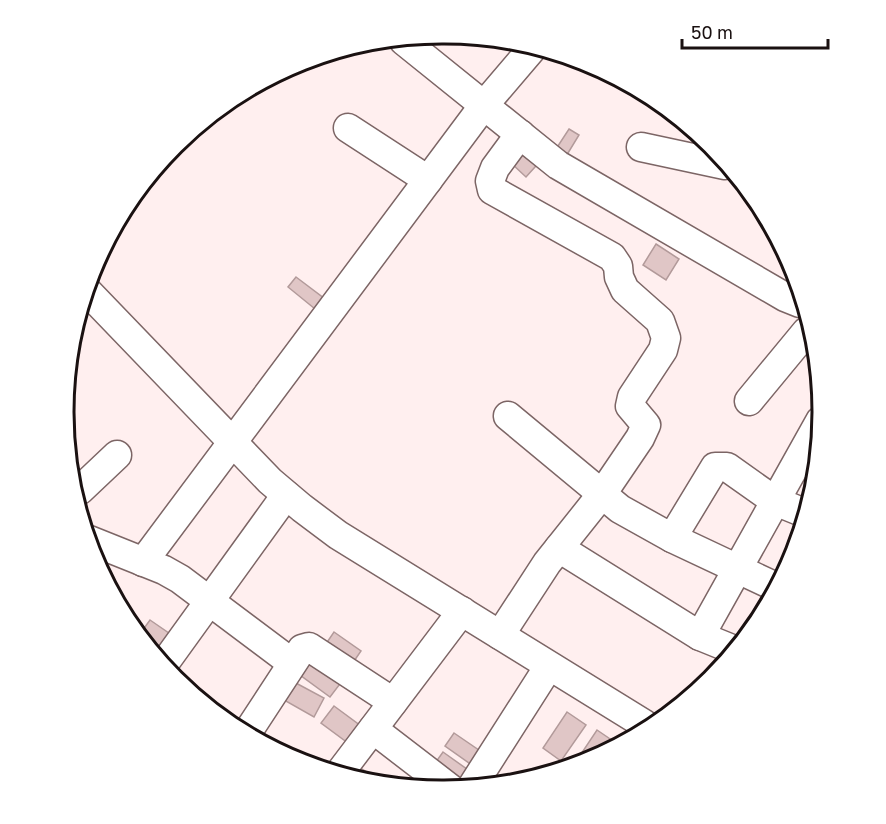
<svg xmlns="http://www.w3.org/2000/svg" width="886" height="824" viewBox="0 0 886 824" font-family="'Golos Text',sans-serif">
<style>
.building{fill:#e0c6c6;stroke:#b29a9a;stroke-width:1.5}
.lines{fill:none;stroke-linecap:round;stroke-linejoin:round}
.minor-casing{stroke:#7c6565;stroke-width:31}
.minor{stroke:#fff;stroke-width:28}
.rim{fill:none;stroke:#1a1111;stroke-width:3}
</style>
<rect width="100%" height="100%" fill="#ffefef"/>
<g class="building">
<path d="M569 129 579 135 565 158 554 152Z"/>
<path d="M528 144 544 157 526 177 511 163Z"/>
<path d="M656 244 679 259 666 280 643 265Z"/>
<path d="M296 277 329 302 320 313 288 287Z"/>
<path d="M150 620 176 638 165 655 154 648 142 631Z"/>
<path d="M334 632 361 651 348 670 321 651Z"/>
<path d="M316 654 346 676 330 697 300 675Z"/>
<path d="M294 682 324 698 314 717 284 700Z"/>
<path d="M334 706 365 729 352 746 321 723Z"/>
<path d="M567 712 586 725 561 761 543 748Z"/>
<path d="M597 730 616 743 591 760 581 754Z"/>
<path d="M454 733 486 755 476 768 445 746Z"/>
<path d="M443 752 471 772 460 786 433 766Z"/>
<path d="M360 768 375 777 356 774Z"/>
</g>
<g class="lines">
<defs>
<g id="minor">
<path d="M404 41 558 165 785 297 800 303"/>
<path d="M348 128 428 180"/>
<path d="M641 147 725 165"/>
<path d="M88 292 270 481 302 508 338 535 644 724"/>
<path d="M749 401 806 332"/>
<path d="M508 416 620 509 672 538 774 586"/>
<path d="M80 490 117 455"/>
<path d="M672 538 715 467H727L775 501 802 512"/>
<path d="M89 540 164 570 180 579 292 663"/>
<path d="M559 548 700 636 732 649"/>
<path d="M143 562 484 105 531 50"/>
<path d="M500 635 547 563 602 494 640 438 646 425 630 406 632 397 663 350 666 338 660 321 625 290 619 277 618 266 612 257 492 190 490 181 495 168 520 134"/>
<path d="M700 636 820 421"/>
<path d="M164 664 286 495"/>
<path d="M373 729 451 789"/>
<path d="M249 730 302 649 309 647 393 702"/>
<path d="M341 771 462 611"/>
<path d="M473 785 549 666"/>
</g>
</defs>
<use href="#minor" class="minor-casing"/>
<use href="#minor" class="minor"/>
</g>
<path d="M0 0H886V824H0ZM442 44H444A368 368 0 0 1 812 412V412A368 368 0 0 1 444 780H442A368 368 0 0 1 74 412V412A368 368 0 0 1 442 44Z" fill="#fff" fill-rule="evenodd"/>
<path class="rim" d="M442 44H444A368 368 0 0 1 812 412V412A368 368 0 0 1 444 780H442A368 368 0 0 1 74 412V412A368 368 0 0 1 442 44Z"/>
<path d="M682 39v9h146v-9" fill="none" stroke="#1a1111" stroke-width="3"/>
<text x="691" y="39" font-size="18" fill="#1a1111" stroke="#ffffff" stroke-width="4.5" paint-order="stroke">50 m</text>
</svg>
